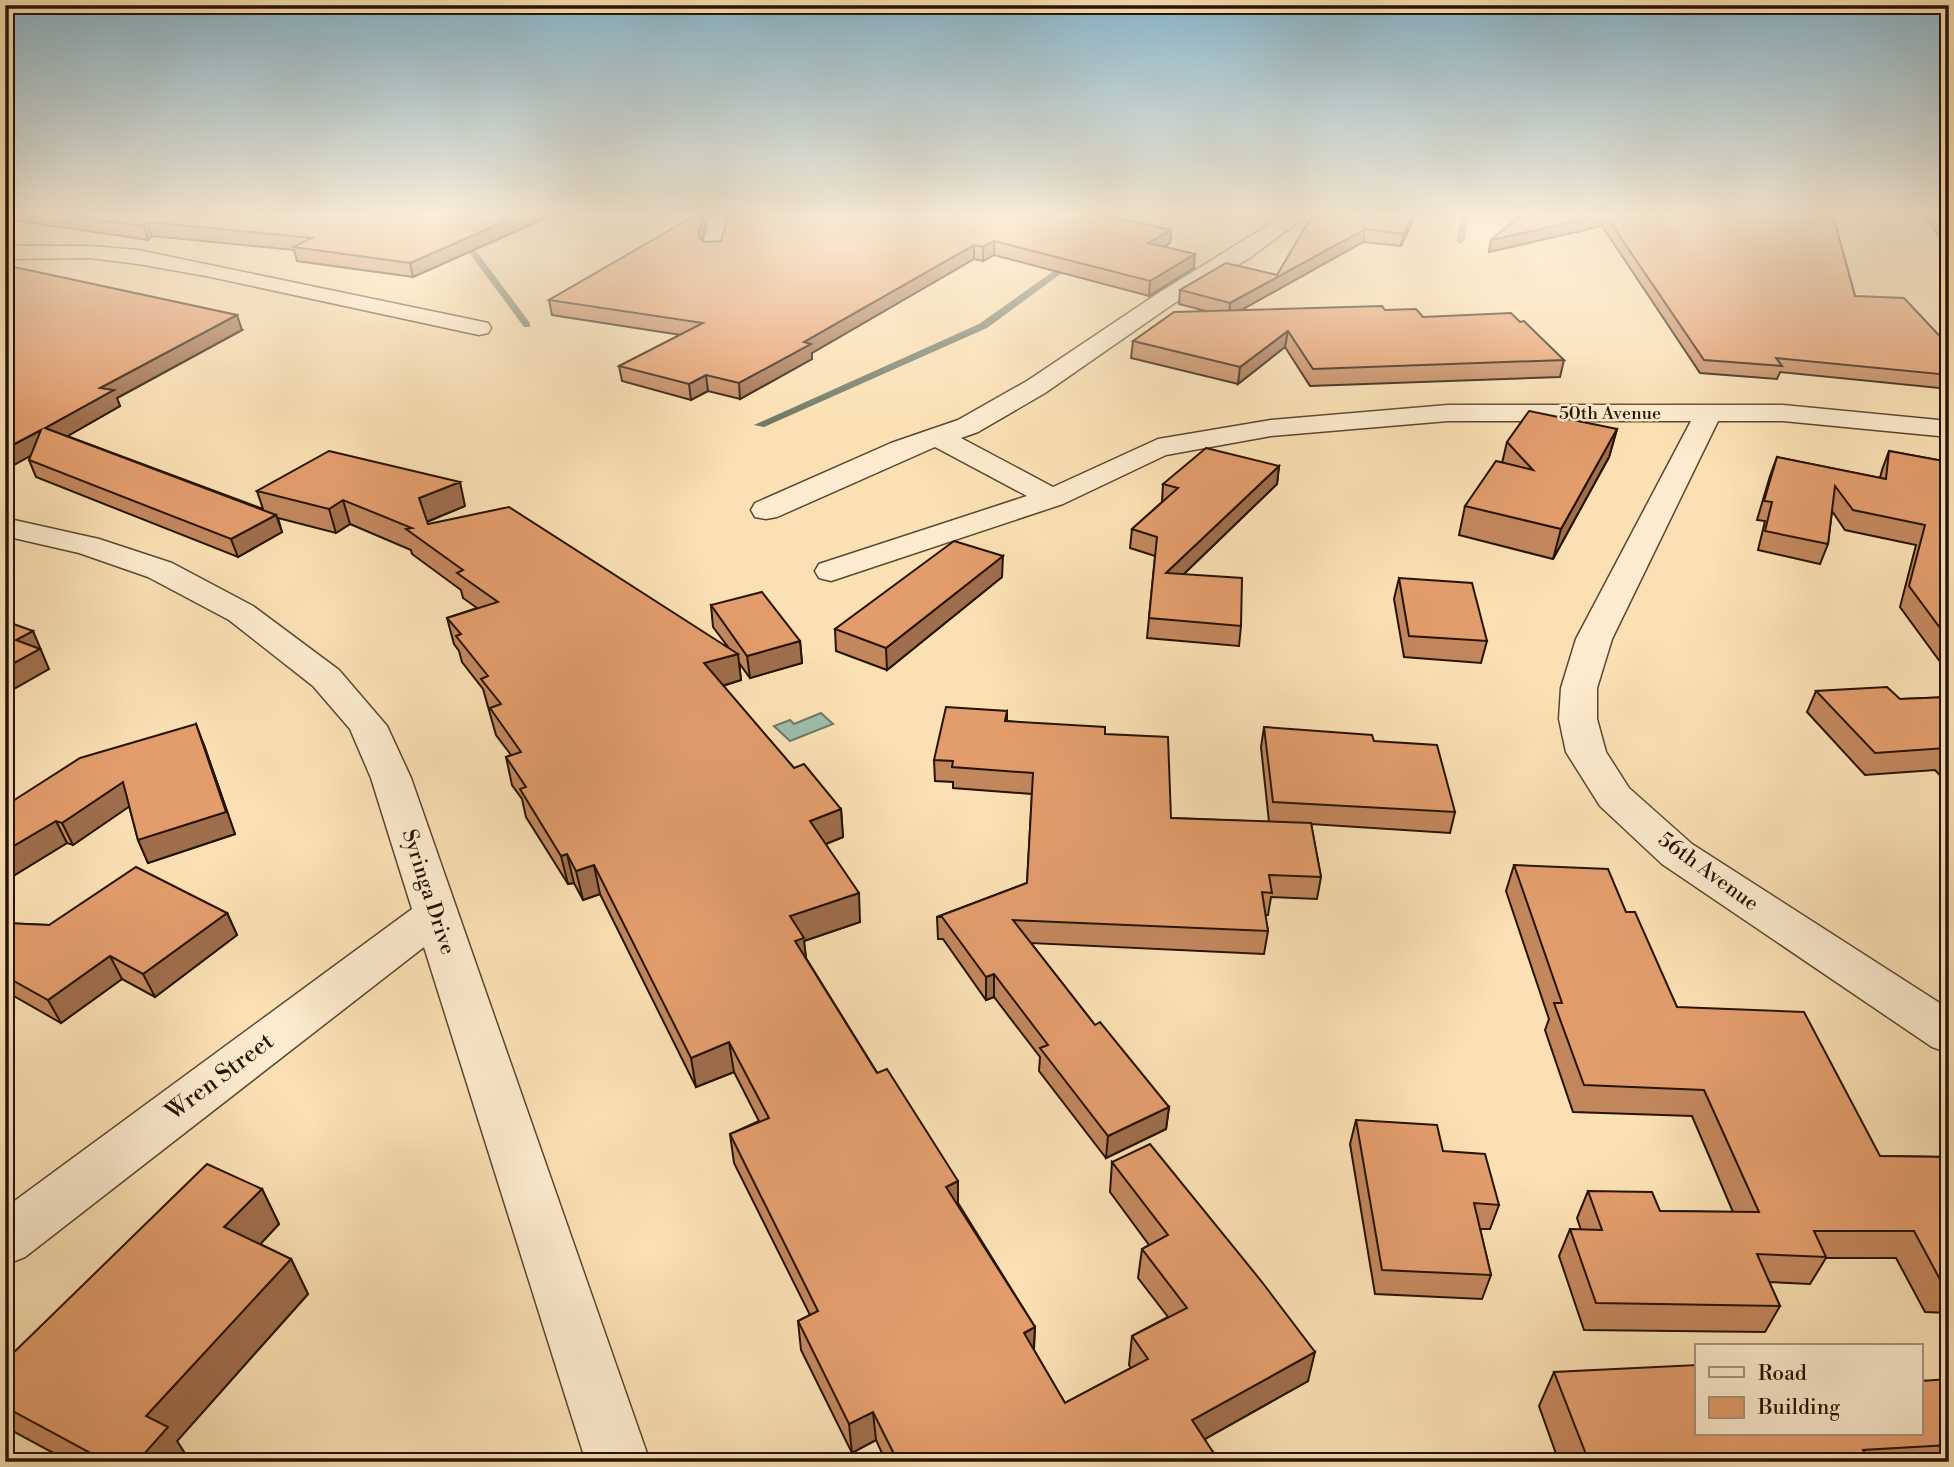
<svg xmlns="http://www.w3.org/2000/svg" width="1954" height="1467" viewBox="0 0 1954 1467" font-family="'Libre Bodoni',serif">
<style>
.water{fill:#9ebdaa;stroke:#6e7968;stroke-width:2}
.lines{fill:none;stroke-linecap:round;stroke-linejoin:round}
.stream{fill:#6e7968;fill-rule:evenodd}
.minor-casing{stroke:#5b4630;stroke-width:3}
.minor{fill:#fcebce;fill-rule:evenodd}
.wall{fill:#c3875e;stroke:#261304;stroke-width:2}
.shaded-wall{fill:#9f6e4c;stroke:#261304;stroke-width:2}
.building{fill:#e39d6d;stroke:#261304;stroke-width:2}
.labels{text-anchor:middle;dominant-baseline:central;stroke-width:5;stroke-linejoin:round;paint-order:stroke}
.far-street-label{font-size:18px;fill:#261304;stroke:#fcebce}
.street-label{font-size:21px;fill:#261304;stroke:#fcebce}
.near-street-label{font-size:24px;fill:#261304;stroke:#fcebce}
</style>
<rect width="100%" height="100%" fill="#fae0b3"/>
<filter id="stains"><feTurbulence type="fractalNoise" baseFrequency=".00286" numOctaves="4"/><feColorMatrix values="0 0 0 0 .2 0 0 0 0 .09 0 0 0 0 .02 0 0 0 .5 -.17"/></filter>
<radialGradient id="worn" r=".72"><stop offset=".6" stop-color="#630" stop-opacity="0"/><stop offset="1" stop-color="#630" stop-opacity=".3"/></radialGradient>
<path class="water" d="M821 713 833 724 790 741 774 726 790 720 794 724Z"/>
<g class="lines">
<g class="stream">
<path d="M442 216H450L530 323V327H524Z"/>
<path d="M1122 216H1131L1109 235H1103V231Z"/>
<path d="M1462 216H1470L1464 241 1460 244 1456 241Z"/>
<path d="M1075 256 1079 259 1078 261 987 328 764 427 754 425 979 324Z"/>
</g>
<defs>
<g id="minor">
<path d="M710 216H730L721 253H705L702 248Z"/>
<path d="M1283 216H1306L1251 257 1173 304 1045 393 978 432 961 438 1053 487 1158 439 1271 420 1448 405H1783L1949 421V437L1783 421H1718L1612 639 1597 688V719L1606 752 1629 788 1692 844 1949 1009V1053L1932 1047 1662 864 1600 806 1566 752 1559 719 1561 688 1576 639 1691 421H1448L1271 436 1166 455 1063 504 831 581 819 578 815 571 819 564 1027 496 935 447 777 517 766 519 755 517 751 510 755 503 891 443 958 420 1027 381 1157 294Z"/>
<path d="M5 246H90L138 250 479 321 488 323 491 328 488 333 479 335 206 276 138 264 90 258 5 259Z"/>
<path d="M5 518 99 539 172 563 253 606 339 670 387 726 411 778 650 1462H586L424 947 25 1257 5 1265V1208L412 909 371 778 350 729 313 686 229 620 148 577 79 553 5 536Z"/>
</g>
</defs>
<use href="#minor" class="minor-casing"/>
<use href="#minor" class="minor"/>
</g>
<g class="wall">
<path d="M5 216H550L413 277 297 261 294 250 152 236 148 240 5 219Z"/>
<path d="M1312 216H1415L1401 246 1363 242 1241 310H1385L1423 317 1564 360 1560 377 1310 386 1285 347 1238 384 1131 358 1133 341 1206 311 1179 304 1180 290 1277 275Z"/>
<path d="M1520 216H1833L1855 296 1949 346V389L1780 372 1777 379 1700 373 1602 226 1489 252 1491 240Z"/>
<path d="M1925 216H1949V252Z"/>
<path d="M705 223 702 240 703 242 1171 230 1170 243 1164 247 1194 268 1149 296 994 255 983 261 974 259 812 353V359L740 399 708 391 691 400 622 381 619 366 681 335 552 315 549 300Z"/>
<path d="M5 265 242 330 117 398 120 406 67 436 263 509 257 491 465 506 427 522 428 524 728 647 713 627 711 605 800 641 802 663 750 678 739 663 741 680 723 686 794 768 841 809 843 837 826 844 860 922 804 941 806 958 1035 1327 1034 1350 1065 1403 1131 1368 1129 1365 1132 1336 1168 1317 1138 1278 1142 1249 1149 1245 1110 1192 1112 1162 1308 1381 1205 1439 1212 1462H886L876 1440 852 1453 801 1350 798 1321 810 1315 734 1163 730 1134 759 1121 734 1072 696 1087 600 894 583 900 574 883 568 884 526 817 522 799 512 785 506 757 511 755 496 735 483 689 462 662 459 651 454 644 447 618 477 608 463 598 461 590 412 554 411 550 350 524 336 533 278 518 282 532 238 557 36 477 29 460 31 456Z"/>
<path d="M1617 429 1609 457 1553 559 1459 535 1465 506 1502 463 1507 442Z"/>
<path d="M1889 451 1949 462V674L1900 607 1916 545 1845 530 1832 511 1828 544 1820 564 1758 550 1765 521 1757 520 1770 476 1777 457 1880 478 1882 470Z"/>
<path d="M1279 466 1277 484 1184 574 1241 626 1239 646 1147 638 1155 556 1130 548 1132 529 1162 502 1163 484Z"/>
<path d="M1002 577 887 670 836 651 835 629Z"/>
<path d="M1399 578 1487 641 1481 663 1404 657 1394 599Z"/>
<path d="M1816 691 1900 699 1949 697V785L1935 770 1865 775 1807 712Z"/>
<path d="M1007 711V721L1105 734 1171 818 1269 822 1261 747 1264 727 1374 741 1455 812 1450 833 1311 824 1321 877 1317 899 1271 897 1268 915H1265L1268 931 1264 954 1031 943 1095 1025 1169 1107 1166 1129 1106 1158 1039 1071 1040 1057 994 997 986 1000 943 939H938L937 917 1027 883 1032 794 953 788V782L935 781 934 760Z"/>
<path d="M204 745 235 834 148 863 138 840 129 806 73 845 67 843 5 881V806Z"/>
<path d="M1514 865 1626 912 1677 1007 1880 1156 1949 1157V1313L1925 1312 1896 1258H1826L1810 1284 1769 1282 1780 1306 1765 1332 1584 1330 1559 1256 1570 1229 1581 1230 1577 1218 1588 1191 1660 1211 1733 1212 1692 1116 1573 1112 1545 1030 1549 1019 1506 891Z"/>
<path d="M227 913 237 935 155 997 122 979 61 1023 5 991V923L49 925Z"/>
<path d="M1356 1120 1443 1151 1499 1205 1490 1229H1480L1491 1275 1482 1299 1375 1294 1350 1144Z"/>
<path d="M262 1189 279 1224 260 1244 291 1259 308 1294 177 1441 190 1462H70L5 1427V1361Z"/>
<path d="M1554 1372 1697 1434 1949 1379V1462H1559L1539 1406Z"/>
</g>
<g class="shaded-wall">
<path d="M517 216H550L413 277 410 263Z"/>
<path d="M703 216H705V223L700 249 698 236Z"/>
<path d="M1412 216H1415L1401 246 1404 234Z"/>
<path d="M1599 216H1604L1602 226 1489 252 1491 240Z"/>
<path d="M147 222 152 236 148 240 144 226Z"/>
<path d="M1365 229 1363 242 1229 317 1230 303Z"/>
<path d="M1171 230 1170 243 1147 256 1148 243Z"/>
<path d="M994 241V255L983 261V247Z"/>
<path d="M974 245V259L812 353V359L740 399 739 383 804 342Z"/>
<path d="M1195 254 1194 268 1149 296 1150 281Z"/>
<path d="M237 315 242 330 117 398 120 406 52 445 45 428 100 388Z"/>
<path d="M1288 331 1285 347 1238 384 1240 367Z"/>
<path d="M706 375 708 391 691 400 689 384Z"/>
<path d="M1617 429 1609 457 1553 559 1561 529Z"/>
<path d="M41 430 48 446 5 470V449Z"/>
<path d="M1279 466 1277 484 1165 592 1166 573Z"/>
<path d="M460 482 465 506 426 522 419 498Z"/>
<path d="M343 500 350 524 336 533 329 509Z"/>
<path d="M276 515 282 532 238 557 231 539Z"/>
<path d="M1003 556 1002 577 887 670 886 648Z"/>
<path d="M33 631 49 669 5 694V668L16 640Z"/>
<path d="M800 641 802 663 750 678 747 656Z"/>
<path d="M738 654 741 680 708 690 704 663Z"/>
<path d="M196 724 204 745 235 834 148 863 138 840Z"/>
<path d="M123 782 133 804 73 845 62 823Z"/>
<path d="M841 809 843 837 813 849 810 821Z"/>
<path d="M56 821 67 843 5 881V851Z"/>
<path d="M567 854 574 883 568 884 561 856Z"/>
<path d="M594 865 600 894 583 900 576 871Z"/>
<path d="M859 893 860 922 804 941 807 967 798 970 790 916Z"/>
<path d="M227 913 237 935 155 997 143 974Z"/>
<path d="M110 956 122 979 61 1023 48 1000Z"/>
<path d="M994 974V997L986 1000V977Z"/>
<path d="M729 1042 734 1072 696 1087 691 1058Z"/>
<path d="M5 1079 10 1087 5 1091Z"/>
<path d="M1169 1107 1166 1129 1106 1158 1108 1136Z"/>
<path d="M958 1181V1211L946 1187Z"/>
<path d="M262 1189 279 1224 243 1263 224 1227Z"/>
<path d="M291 1259 308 1294 177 1441 190 1461 137 1462 146 1416Z"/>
<path d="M1035 1327 1033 1356 1024 1333Z"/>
<path d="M1315 1352 1308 1381 1187 1449 1192 1420Z"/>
<path d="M873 1412 876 1440 852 1453 849 1424Z"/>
<path d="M1213 1452 1212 1462H1196Z"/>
</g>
<g class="building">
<path d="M71 216H517L410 263 293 247 312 238 147 222 144 226Z"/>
<path d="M694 216H703L698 236 703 242 721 241 728 216H1104L1171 230 1148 243 1195 254 1150 281 994 241 983 247 974 245 804 342 811 344 739 383 706 375 689 384 619 366 703 323 549 300Z"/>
<path d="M1312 216H1412L1404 234 1365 229 1230 303 1180 290 1226 263 1277 275Z"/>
<path d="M1520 216H1599L1491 240Z"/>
<path d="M1606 216H1833L1855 296 1904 298 1949 346V375L1776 358 1782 366 1704 360Z"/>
<path d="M1939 216H1949V231Z"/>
<path d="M5 265 237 315 100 388 114 390 45 428 276 515 231 539 29 460 41 430 5 449Z"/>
<path d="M1382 306 1385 310 1416 309 1423 317 1511 313 1520 322 1524 321 1564 360 1313 369 1288 331 1240 367 1133 341 1174 312Z"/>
<path d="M1529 411 1617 429 1561 529 1465 506 1496 461 1533 470 1507 442Z"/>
<path d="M1206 448 1279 466 1166 573 1242 578 1241 626 1149 618 1157 537 1132 529 1178 488 1163 484Z"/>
<path d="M329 451 460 482 419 498 428 524 509 507 738 654 704 663 794 768 804 764 841 809 810 821 859 893 790 916 804 938 795 941 877 1073 887 1069 958 1181 946 1187 1035 1327 1024 1333 1065 1403 1148 1359 1132 1336 1187 1308 1142 1249 1168 1235 1112 1162 1150 1144 1262 1282 1315 1352 1192 1420 1213 1452 1196 1462H898L873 1412 849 1424 798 1321 818 1311 730 1134 769 1118 729 1042 691 1058 594 865 576 871 567 854 561 856 520 789 526 787 506 757 521 752 490 708 501 704 481 679 488 676 456 636 461 634 447 618 498 602 457 573 463 570 406 529 412 528 343 500 329 509 257 491Z"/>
<path d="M1889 451 1949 462V640L1909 586 1925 525 1853 510 1835 486 1828 544 1765 531 1772 502 1764 501 1777 457 1886 479Z"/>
<path d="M954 541 1003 556 886 648 835 629Z"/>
<path d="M1399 578 1472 583 1487 641 1409 636Z"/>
<path d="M762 592 800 641 747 656 711 605Z"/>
<path d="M5 621 33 631 16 640 40 649 5 668Z"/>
<path d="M1887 687 1900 699 1949 697V751L1946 748 1875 753 1816 691Z"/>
<path d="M946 707 1007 711 1005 721 1105 727V734L1168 737 1171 818 1311 823 1321 877 1269 875 1272 893 1262 892 1268 931 1013 920 1095 1025 1100 1022 1169 1107 1108 1136 1040 1048 1048 1045 994 974 986 977 942 917H937L1027 883 1033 773 952 767 953 761 934 760Z"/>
<path d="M196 724 226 812 138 840 123 782 62 823 56 821 5 851V806L80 758Z"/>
<path d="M1264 727 1372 735 1374 741 1437 745 1455 812 1273 802Z"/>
<path d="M1514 865 1608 869 1626 912H1635L1677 1007 1804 1012 1880 1156 1949 1157V1286L1943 1285 1914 1231H1814L1826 1257 1757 1254 1780 1306 1596 1303 1570 1229 1602 1230 1588 1191 1652 1192 1660 1211 1759 1212 1704 1090 1584 1085 1554 1003H1562Z"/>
<path d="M136 867 227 913 143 974 110 956 48 1000 5 976V923L49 925Z"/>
<path d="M1356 1120 1437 1125 1443 1151 1485 1154 1499 1205 1474 1203 1491 1275 1382 1270Z"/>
<path d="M207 1164 262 1189 224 1227 291 1259 146 1416 168 1427 137 1462H107L5 1407V1361Z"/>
<path d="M1697 1365V1434H1921V1381L1949 1379V1445L1863 1450 1870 1462H1589L1554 1372Z"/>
</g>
<linearGradient id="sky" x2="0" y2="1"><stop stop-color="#8ab8cf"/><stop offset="0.51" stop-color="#fdf1dd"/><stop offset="1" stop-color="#fdf1dd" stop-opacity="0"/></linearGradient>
<rect width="1954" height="421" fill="url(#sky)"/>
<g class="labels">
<g class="far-street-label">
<text x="1610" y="413">50th Avenue</text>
</g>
<g class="street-label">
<text transform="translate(1708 872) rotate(36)">56th Avenue</text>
<text transform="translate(428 892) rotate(72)">Syringa Drive</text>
</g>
<g class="near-street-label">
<text transform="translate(220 1077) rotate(-37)">Wren Street</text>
</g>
</g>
<rect width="1954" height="1467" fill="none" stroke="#fae0b3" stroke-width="28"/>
<rect x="7" y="7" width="1940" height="1453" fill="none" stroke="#261304" stroke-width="3.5"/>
<rect x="14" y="14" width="1926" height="1439" fill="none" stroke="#261304" stroke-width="2"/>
<rect x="1695" y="1344" width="228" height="91" fill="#fcebce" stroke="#a6957d" stroke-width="2"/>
<rect x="1709" y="1367" width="35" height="10" fill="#fcebce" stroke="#a6957d" stroke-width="2"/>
<text x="1758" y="1380" font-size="21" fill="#261304">Road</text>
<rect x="1709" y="1397" width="35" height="21" fill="#e39d6d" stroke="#a6957d" stroke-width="2"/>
<text x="1758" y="1414" font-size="21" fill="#261304">Building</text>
<rect width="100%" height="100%" filter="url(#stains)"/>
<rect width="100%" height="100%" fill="url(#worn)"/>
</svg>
